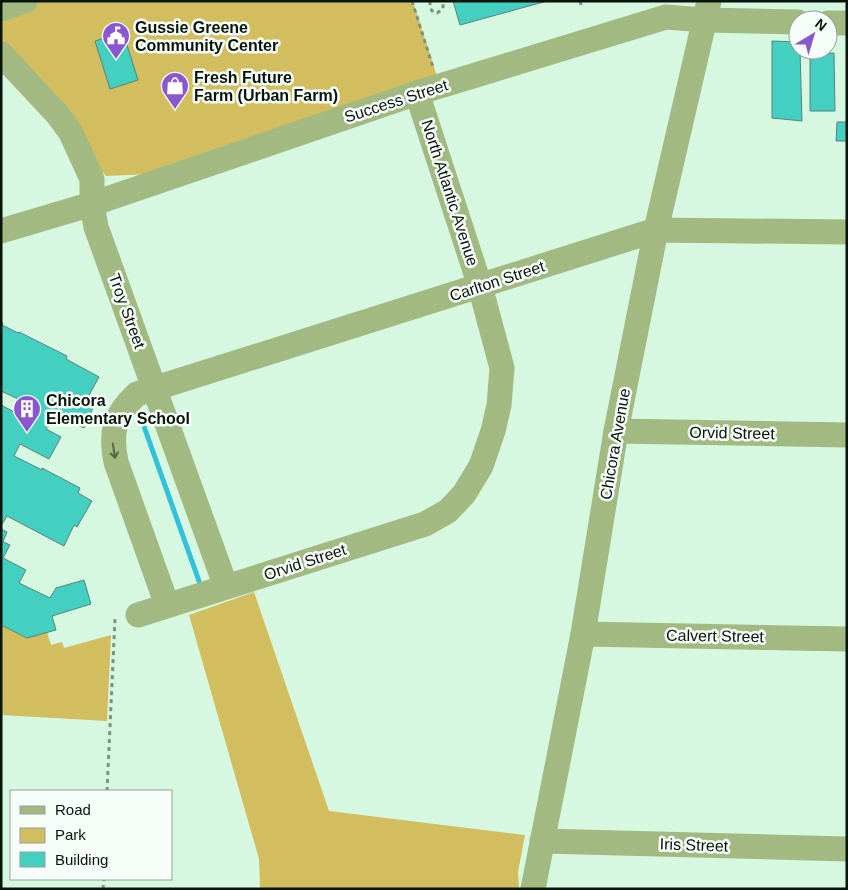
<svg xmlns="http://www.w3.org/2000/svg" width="848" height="890" viewBox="0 0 848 890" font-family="Helvetica,sans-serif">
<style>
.green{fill:#d2be5f}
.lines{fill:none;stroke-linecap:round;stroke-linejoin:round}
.stream{stroke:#32c1db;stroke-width:5}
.building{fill:#43d0c1;stroke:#59827c}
.path{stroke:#799281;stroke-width:3;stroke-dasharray:4 4;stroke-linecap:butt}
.minor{stroke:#a2ba81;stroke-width:25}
.oneway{stroke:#556746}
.labels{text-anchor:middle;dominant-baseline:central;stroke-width:5;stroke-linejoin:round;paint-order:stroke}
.poi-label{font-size:16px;font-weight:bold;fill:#08140c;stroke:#f7fdf9;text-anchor:start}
.street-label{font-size:16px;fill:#08140c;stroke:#f7fdf9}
</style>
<rect width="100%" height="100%" fill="#d6f8e1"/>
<g class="green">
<path d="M28 1H413L440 86 176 173 106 176 71 132 1 54V9Z"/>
<path d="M254 592 329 811 525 835 518 872 519 889H260L259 859 189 615Z"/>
<path d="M1 625 27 638 47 632 51 645 62 642 64 648 111 635 107 721 1 715Z"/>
</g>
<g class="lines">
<path class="stream" d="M141 418 199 581"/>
</g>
<g class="building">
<path d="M453 1H547L460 25Z"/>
<path d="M123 32 138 80 110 89 95 41Z"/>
<path d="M772 41 798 42V50H800L802 121 772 118Z"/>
<path d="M834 53 835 111H810V54Z"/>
<path d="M837 122H847V141H836Z"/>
<path d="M1 322 3 323 2 325 18 333 19 332 67 356 66 359 99 377 88 397 96 401 84 428 54 414 46 429 61 437 49 459 20 444 14 456 42 470V468L80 488 78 493 92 501 77 527 74 525 64 546 7 516 1 526V405L24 417 31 405 1 391Z"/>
<path d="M1 529 7 532 3 542 10 545 3 558 26 570 19 583 50 598 56 588 84 580 91 604 52 616 56 630 27 638 1 625Z"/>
</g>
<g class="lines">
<g class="path">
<path d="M412 1 433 67"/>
<path d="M430 1V8L433 12 437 13 443 9V1"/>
<path d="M580 1 582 8"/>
<path d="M107 791 115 619"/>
<path d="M103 889 104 879"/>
</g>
<g class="minor">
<path d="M1 9 25 1"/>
<path d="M828 23H847"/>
<path d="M1 54 58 115 71 133 92 179V204L96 227 226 587"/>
<path d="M1 231 92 204 417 93 666 17 704 20 798 22"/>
<path d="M616 431 847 435"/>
<path d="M167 605 116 462C110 432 114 415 137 394L656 230 847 232"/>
<path d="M138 615 425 524 448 511 464 494 481 466 493 431 499 405 502 368 480 286 417 93"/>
<path d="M583 634 847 639"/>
<path d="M542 841 847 849"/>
<path d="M533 889 583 634 616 431 656 230 709 1"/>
</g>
</g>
<defs><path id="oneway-shaft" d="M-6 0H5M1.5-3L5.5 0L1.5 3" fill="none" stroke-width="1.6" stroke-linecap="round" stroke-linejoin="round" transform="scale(1.25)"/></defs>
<use class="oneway" href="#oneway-shaft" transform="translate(114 451) rotate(81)"/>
<defs>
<symbol id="civic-pin" viewBox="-11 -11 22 30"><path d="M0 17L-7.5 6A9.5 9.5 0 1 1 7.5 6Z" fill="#8a57cf" stroke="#f7fdf9"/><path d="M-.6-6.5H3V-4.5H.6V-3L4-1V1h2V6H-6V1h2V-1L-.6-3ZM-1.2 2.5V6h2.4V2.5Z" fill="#fff"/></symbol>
<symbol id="shop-pin" viewBox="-11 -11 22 30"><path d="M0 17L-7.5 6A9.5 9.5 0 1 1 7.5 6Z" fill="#8a57cf" stroke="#f7fdf9"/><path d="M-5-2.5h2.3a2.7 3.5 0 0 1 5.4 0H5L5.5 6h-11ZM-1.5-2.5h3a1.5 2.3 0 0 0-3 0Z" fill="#fff"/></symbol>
<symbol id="building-pin" viewBox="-11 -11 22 30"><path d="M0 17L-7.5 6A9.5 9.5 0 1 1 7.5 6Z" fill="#8a57cf" stroke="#f7fdf9"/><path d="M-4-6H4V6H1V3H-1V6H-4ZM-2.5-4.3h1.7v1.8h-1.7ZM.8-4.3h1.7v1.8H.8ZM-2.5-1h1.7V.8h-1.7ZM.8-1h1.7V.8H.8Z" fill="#fff"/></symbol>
</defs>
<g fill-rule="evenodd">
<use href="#civic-pin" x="100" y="20" width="32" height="43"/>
<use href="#shop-pin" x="159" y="70" width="32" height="43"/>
<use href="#building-pin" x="11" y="393" width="32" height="43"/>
</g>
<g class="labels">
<g class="poi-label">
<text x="135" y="27">Gussie Greene<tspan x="135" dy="18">Community Center</tspan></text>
<text x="194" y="77">Fresh Future<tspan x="194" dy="18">Farm (Urban Farm)</tspan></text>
<text x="46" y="400">Chicora<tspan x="46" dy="18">Elementary School</tspan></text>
</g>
<g class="street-label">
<text transform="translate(396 101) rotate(-18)">Success Street</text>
<text transform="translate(450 193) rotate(72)">North Atlantic Avenue</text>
<text transform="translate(497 281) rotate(-18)">Carlton Street</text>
<text transform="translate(127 311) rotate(70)">Troy Street</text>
<text transform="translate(732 433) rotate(1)">Orvid Street</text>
<text transform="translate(615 444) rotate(-80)">Chicora Avenue</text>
<text transform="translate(305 562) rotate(-18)">Orvid Street</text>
<text transform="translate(715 636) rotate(1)">Calvert Street</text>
<text transform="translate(694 845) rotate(2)">Iris Street</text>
</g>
</g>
<rect width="848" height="890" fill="none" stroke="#08140c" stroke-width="5"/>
<rect x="10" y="790" width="162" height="90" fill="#f7fdf9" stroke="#97a09a"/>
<rect x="20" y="806" width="25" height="8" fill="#a2ba81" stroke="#97a09a"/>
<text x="55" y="815" font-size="15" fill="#08140c">Road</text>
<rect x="20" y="828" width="25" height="15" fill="#d2be5f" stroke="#97a09a"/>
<text x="55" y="840" font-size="15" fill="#08140c">Park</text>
<rect x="20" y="852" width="25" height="15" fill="#43d0c1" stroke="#97a09a"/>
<text x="55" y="865" font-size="15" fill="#08140c">Building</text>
<g transform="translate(813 35) rotate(38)"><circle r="24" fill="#f7fdf9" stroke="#97a09a"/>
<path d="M0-4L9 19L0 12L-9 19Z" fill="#8a57cf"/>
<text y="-8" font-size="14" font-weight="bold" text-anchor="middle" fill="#08140c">N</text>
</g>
</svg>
